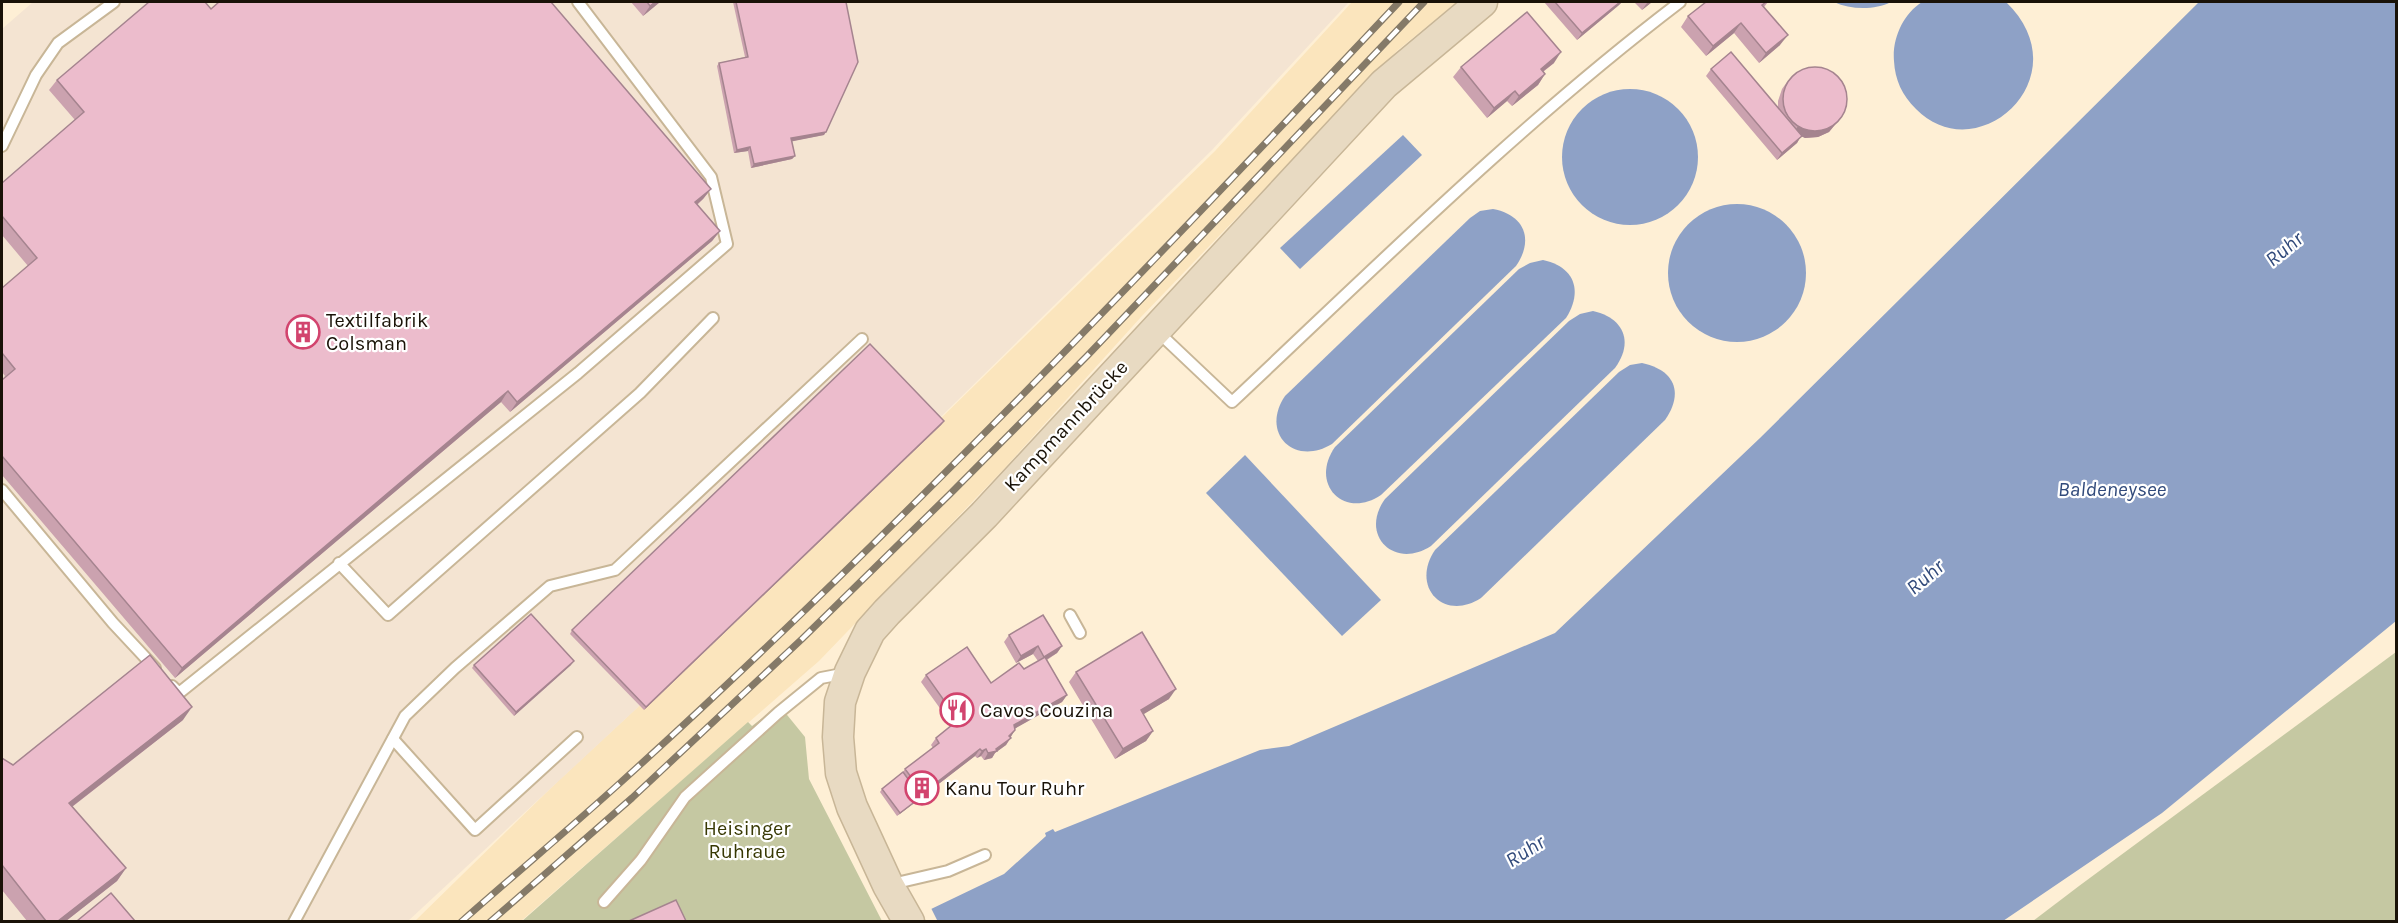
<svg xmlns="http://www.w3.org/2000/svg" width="2398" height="923" viewBox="0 0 2398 923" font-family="Karla,sans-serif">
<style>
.built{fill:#fbe5bd}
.industrial{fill:#f4e4d2}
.green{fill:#c5c8a2}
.water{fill:#8ea1c6}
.pier{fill:#feefd5}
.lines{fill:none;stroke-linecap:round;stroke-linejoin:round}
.lane-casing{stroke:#c8b697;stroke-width:14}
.secondary-casing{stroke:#c8b697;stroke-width:33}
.lane{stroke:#fff;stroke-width:10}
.secondary{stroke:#e8dac2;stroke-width:30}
.rail-casing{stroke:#857a68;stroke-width:7}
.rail{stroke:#fff;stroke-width:4.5;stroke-dasharray:14;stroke-linecap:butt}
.wall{fill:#cba2af}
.shaded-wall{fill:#a5848f}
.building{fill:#ecbccc;stroke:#a5848f;stroke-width:1.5}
.labels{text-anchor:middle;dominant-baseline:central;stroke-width:4.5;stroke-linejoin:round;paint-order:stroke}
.poi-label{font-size:20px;fill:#191207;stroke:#fff;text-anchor:start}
.street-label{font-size:20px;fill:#191207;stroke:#fff}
.park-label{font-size:20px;fill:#373803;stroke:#fff}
.water-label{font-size:21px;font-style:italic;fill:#314a7b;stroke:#fff}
</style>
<rect width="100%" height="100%" fill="#feefd5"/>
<path class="built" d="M1352 2H1457L1398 50 1141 317 1002 471 819 661 521 921 414 922 556 783 777 578 1215 151Z"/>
<path class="industrial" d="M33 2H1349L1212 150 777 578 407 922 2 921V29Z"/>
<g class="green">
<path d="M2396 652V921H2033L2079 886Z"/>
<path d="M779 705 805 737 809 779 882 921 521 922 748 722 752 726Z"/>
</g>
<g class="water">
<path d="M1834 2H1891C1875 10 1851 10 1834 2Z"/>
<path d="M1922 2H2006C2083 76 1978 172 1916 109 1902 95 1895 80 1894 61 1892 39 1903 14 1922 2Z"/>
<path d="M2199 2H2396V621L2162 813 2003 921 904 922 1004 874 1046 836 1045 833 1053 829 1055 832 1260 750 1289 746 1555 633 1760 438Z"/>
<circle cx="1630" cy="157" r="68"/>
<path d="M1403 135 1422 155 1300 269 1280 248Z"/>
<circle cx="1737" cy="273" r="69"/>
<path d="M1493 209C1525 215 1534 240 1516 266L1332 444C1294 467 1260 433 1285 396L1470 218 1480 211Z"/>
<path d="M1543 260C1575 267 1583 291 1566 318L1381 495C1344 520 1309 484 1335 447L1519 269 1530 263Z"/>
<path d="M1593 311C1624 318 1634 342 1615 368L1431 546C1394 570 1359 535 1385 499L1569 321 1580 314Z"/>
<path d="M1642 363C1675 370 1684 393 1665 420L1481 598C1444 622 1410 587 1435 550L1619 372 1630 365Z"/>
<path d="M1245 455 1381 600 1342 636 1206 493Z"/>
</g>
<path class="pier" d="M930 906 938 922H901L903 919Z"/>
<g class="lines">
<defs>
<g id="lane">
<path d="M2 146 36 75 58 43 114 2"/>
<path d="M1157 331 1232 402C1378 265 1521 123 1680 2"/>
<path d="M2 490 113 623 155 668"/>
<path d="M339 563 388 615 640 393 713 318"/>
<path d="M1070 615 1080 633"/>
<path d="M172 686 179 693 578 373 727 244 711 177 578 2"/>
<path d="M393 739 475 830 577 737"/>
<path d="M892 884 948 871 985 855"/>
<path d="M604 902 641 860 685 797 778 713 821 678 847 673"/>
<path d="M294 922 405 716 455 668 550 586 615 570 862 339"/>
</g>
<path id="secondary" d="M909 922 888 885 852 807 841 773 838 737 840 702 850 672 870 631 887 612 984 515 1384 84 1482 2"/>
</defs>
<use href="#lane" class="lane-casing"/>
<use href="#secondary" class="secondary-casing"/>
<use href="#lane" class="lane"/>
<use href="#secondary" class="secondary"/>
<defs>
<g id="rail">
<path d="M461 922C514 875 568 830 620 783 893 536 1147 269 1399 2"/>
<path d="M490 922 632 798 802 639 950 494 1088 355 1424 2"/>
</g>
</defs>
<use href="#rail" class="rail-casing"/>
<use href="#rail" class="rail"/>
</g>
<g class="wall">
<path d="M631 2H660L643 16Z"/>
<path d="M733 2H846L824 135 792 141 795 156 792 159 751 168 748 151 734 153 717 66 719 63 745 57Z"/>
<path d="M1544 2H1622L1619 5 1577 40Z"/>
<path d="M1634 2H1652L1642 10Z"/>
<path d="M1706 2H1768L1764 7 1780 45 1759 63 1734 33 1706 56 1681 27 1688 16Z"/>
<path d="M211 9 711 189 703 199 697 205 720 231 712 241 510 412 501 402 175 678 2 475V380L5 376 2 372V288L28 266 2 235V183L75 120 49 90 57 80Z"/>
<path d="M1554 63 1543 72 1545 74 1538 85 1512 106 1507 101 1487 118 1453 77 1461 67Z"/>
<path d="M1711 69 1778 108V101L1782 89 1787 82 1843 115 1829 132 1818 137 1805 138 1801 136 1797 143 1777 160 1706 76Z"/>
<path d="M944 421 941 425 644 710 570 634 572 630Z"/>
<path d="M1009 635 1062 646 1057 653 1047 660 1067 695 1062 702 1015 728 1010 738H1011L1006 745 995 753 992 758 984 760 981 756 977 758 975 756 897 816 880 792 882 789 903 772 905 769 933 748 931 745 936 738 952 725 921 682 926 675 991 683 1024 669 1038 661 1033 654 1016 663 1004 642Z"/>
<path d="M474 665H571L514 716 472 668Z"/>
<path d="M1076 672 1169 699 1143 714 1153 731 1146 741 1115 759 1069 682Z"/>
<path d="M183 720 72 807 126 868 117 881 66 921H27L2 890V758L13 765Z"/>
</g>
<g class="shaded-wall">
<path d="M655 2H660L643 16 650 6Z"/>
<path d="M1620 2H1622L1619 5 1577 40 1582 33Z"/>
<path d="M1648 2H1652L1642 10 1647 3Z"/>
<path d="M1741 23 1734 33 1706 56 1713 46Z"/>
<path d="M1788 35 1780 45 1759 63 1766 53Z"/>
<path d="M1561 52 1554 63 1533 79 1541 69Z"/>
<path d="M1545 74 1538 85 1512 106 1519 96Z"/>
<path d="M1515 91 1507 101 1487 118 1494 108Z"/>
<path d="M1843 115 1829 132 1818 137 1805 138 1801 136 1797 143 1777 160 1798 126Z"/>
<path d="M826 132 824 135 789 142 791 138Z"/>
<path d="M750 147 748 151 734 153 737 150Z"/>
<path d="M795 156 792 159 751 168 754 164Z"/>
<path d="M711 189 703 199 688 212 695 202Z"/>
<path d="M720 231 712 241 510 412 517 402Z"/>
<path d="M508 391 501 402 175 678 182 668Z"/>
<path d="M944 421 941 425 644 710 646 707Z"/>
<path d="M1038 646 1033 654 1016 663 1021 656Z"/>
<path d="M1062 646 1057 653 1039 664 1044 657Z"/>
<path d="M574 661 571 665 514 716 516 712Z"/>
<path d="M1176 689 1169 699 1134 720 1141 710Z"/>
<path d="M1067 695 1062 702 1009 732 1014 725Z"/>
<path d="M192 707 183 720 60 816 69 803Z"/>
<path d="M1015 730 1006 745 995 753 992 758 984 760 988 753 996 749Z"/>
<path d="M1153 731 1146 741 1115 759 1123 749Z"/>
<path d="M980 749 975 756 897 816 900 813 921 797 923 793Z"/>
<path d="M986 749 981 756 977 758 982 751Z"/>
<path d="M126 868 117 881 66 921H58Z"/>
</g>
<g class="building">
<path d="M149 2H205L211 9 219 2H551L711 189 695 202 720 231 517 402 508 391 182 668 2 456V380L15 369 2 353V288L37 258 2 216V183L84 112 57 80Z"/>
<path d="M647 2H655L650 6Z"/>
<path d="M736 2H846L858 62 826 132 791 138 795 156 754 164 750 147 737 150 719 63 748 57Z"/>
<path d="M1555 2H1620L1582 33Z"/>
<path d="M1706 2H1766L1762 5 1788 35 1766 53 1741 23 1713 46 1688 16Z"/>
<path d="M1527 12 1561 52 1541 69 1545 74 1519 96 1515 91 1494 108 1461 67Z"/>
<path d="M1731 52 1802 136 1782 153 1711 69Z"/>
<circle cx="1815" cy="99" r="32"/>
<path d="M870 344 944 421 646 707 572 630Z"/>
<path d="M531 614 574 661 516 712 474 665Z"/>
<path d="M1043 615 1062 646 1044 657 1038 646 1021 656 1009 635Z"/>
<path d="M1142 632 1176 689 1141 710 1153 731 1123 749 1076 672Z"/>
<path d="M967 647 991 683 1019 663 1024 669 1045 657 1067 695 1014 725 1015 730 1009 736 1011 738 996 749 997 751 988 753 986 749 982 751 980 749 923 793 905 769 939 743 936 738 958 720 926 675Z"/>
<path d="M150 655 192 707 69 803 126 868 58 921H46L2 865V758L13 765Z"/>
<path d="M903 772 921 797 900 813 882 789Z"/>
<path d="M111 893 135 921H77Z"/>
<path d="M676 900 686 921H629Z"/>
</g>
<defs>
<symbol id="building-ring" viewBox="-11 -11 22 22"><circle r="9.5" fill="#fff" stroke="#d2446e" stroke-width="1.5"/><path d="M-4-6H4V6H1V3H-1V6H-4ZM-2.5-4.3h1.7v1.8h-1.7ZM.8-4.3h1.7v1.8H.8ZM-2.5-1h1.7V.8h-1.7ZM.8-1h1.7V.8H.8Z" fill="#d2446e"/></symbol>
<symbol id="restaurant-ring" viewBox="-11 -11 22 22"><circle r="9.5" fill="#fff" stroke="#d2446e" stroke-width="1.5"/><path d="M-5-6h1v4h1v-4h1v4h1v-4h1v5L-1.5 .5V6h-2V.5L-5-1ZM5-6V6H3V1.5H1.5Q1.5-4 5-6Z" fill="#d2446e"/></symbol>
</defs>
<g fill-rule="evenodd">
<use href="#building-ring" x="284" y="313" width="38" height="38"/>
<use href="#restaurant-ring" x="938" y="691" width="38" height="38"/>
<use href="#building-ring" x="903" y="769" width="38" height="38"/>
</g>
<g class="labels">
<g class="poi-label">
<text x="326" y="320">Textilfabrik<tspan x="326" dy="23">Colsman</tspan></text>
<text x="980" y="710">Cavos Couzina</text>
<text x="945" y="788">Kanu Tour Ruhr</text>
</g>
<g class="street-label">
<text transform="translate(1066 426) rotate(-47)">Kampmannbrücke</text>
</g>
<g class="park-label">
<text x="747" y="828">Heisinger<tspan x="747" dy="23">Ruhraue</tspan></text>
</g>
<g class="water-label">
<text transform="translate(2284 249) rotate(-39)">Ruhr</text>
<text x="2112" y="489">Baldeneysee</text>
<text transform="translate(1925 577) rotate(-40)">Ruhr</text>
<text transform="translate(1525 851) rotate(-32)">Ruhr</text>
</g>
</g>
<rect width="2398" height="923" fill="none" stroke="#191207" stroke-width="6"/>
</svg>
